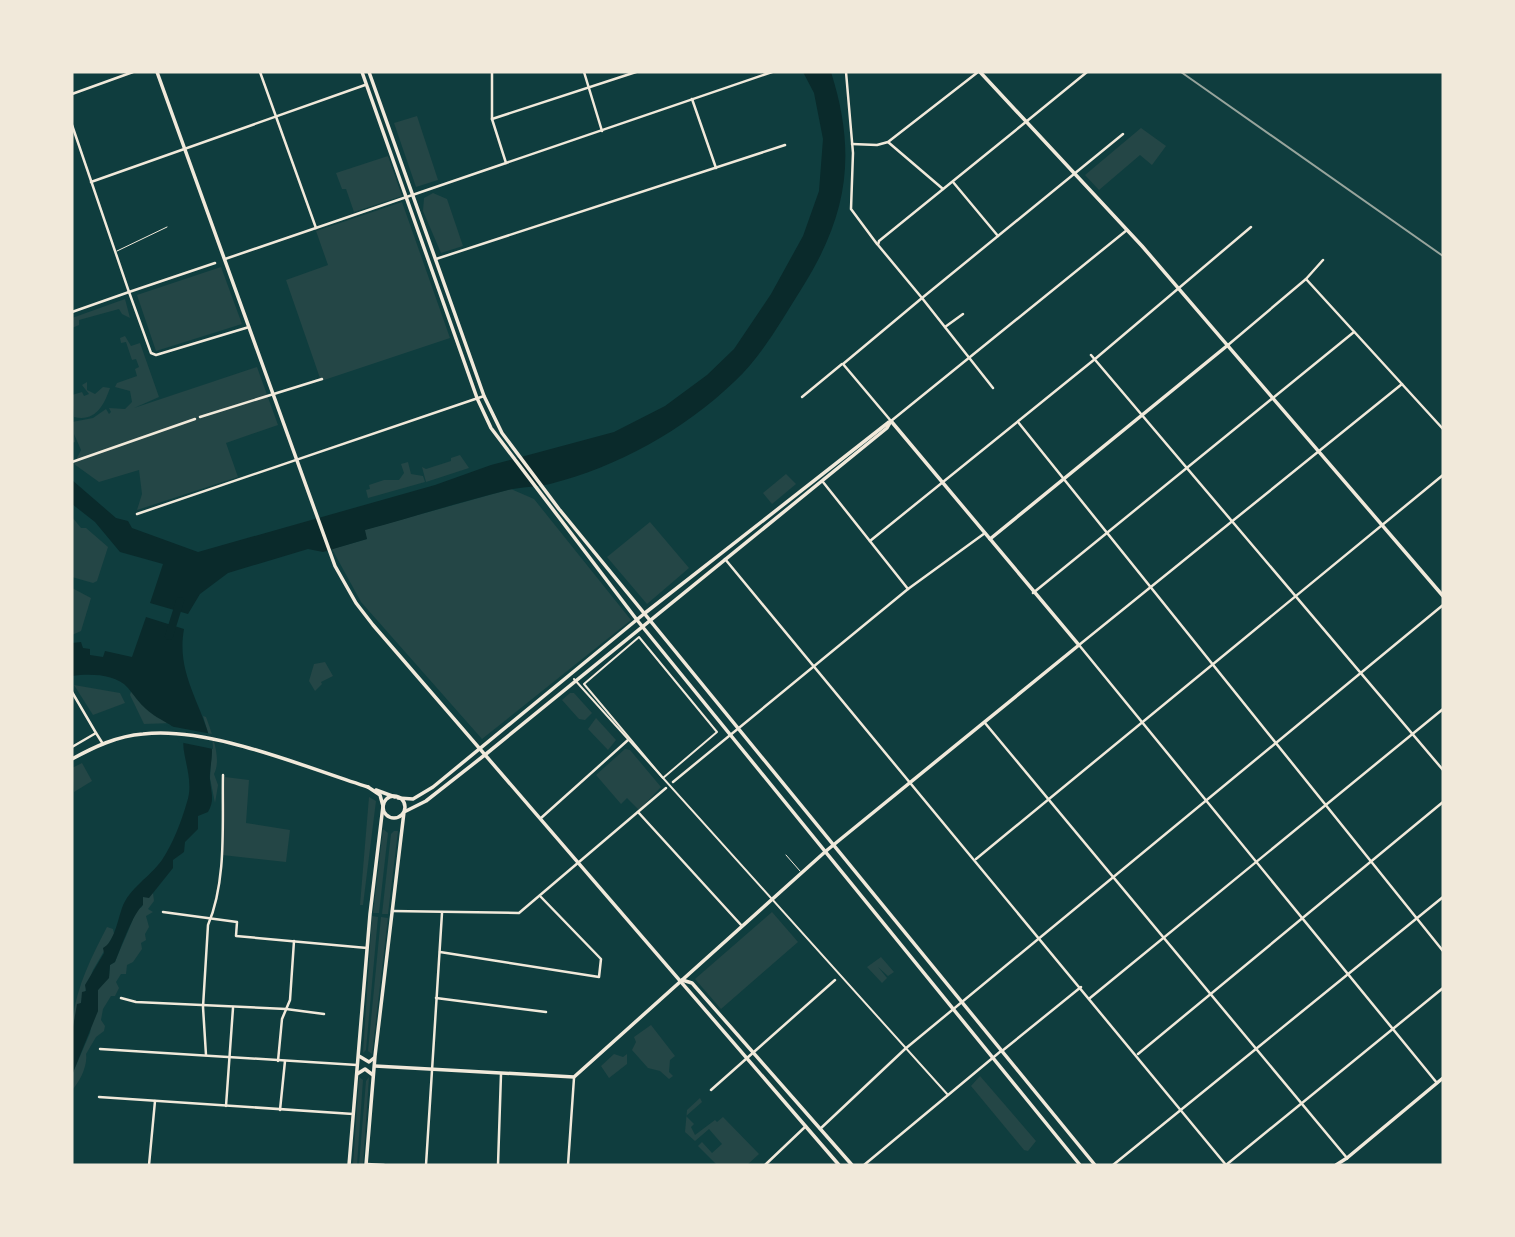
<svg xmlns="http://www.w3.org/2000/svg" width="1515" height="1237" viewBox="0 0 1515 1237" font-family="Arial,sans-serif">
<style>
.green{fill:#244646}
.water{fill:#0a2a2b}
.pier{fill:#0f3d3e}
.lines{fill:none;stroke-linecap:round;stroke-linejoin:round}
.river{stroke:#0a2a2b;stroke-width:8}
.service{stroke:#f1e9da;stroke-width:1}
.pedestrian{stroke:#f1e9da;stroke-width:2}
.minor{stroke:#f1e9da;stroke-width:2.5}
.tertiary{stroke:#f1e9da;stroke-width:2.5}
.secondary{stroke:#f1e9da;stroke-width:3.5}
.primary{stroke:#f1e9da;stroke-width:3.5}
.rail{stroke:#97a49c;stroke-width:2}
</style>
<rect width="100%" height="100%" fill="#0f3d3e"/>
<g class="green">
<path d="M417 116 438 180 416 187 394 123Z"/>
<path d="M1141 128 1166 146 1152 165 1140 155 1099 190 1085 175Z"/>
<path d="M388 156 402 196 354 212 346 189H342L336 173Z"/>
<path d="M433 193 447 199 463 246 441 253 423 211 424 198Z"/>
<path d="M402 202 450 338 321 381 286 280 328 265 316 231Z"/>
<path d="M221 267 242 324 156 351 137 295Z"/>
<path d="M125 299 130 318 122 314 119 309 79 320V325L72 328V318Z"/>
<path d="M125 336 131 346 140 343 159 397 134 408 257 367 278 425 226 443 238 477 137 510 142 494 139 470 99 482 74 464 81 450 74 434 75 442 72 443V422L93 418 106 409 109 414 111 412 109 408 125 409 132 402 130 391 115 387 117 383 137 376 135 369 139 367 136 359 132 360 126 342 121 343 120 338Z"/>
<path d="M87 382V390L95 394 103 387 110 388C104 405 96 422 74 417L72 395 82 392 84 396 89 394 82 385Z"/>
<path d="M460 455 469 468 426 482 422 467 426 469 451 461V458Z"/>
<path d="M408 462 411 474 423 476 425 482 368 498 366 490 370 489 369 485 384 480H399L404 473 401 464Z"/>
<path d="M786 474 796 484 772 504 763 493Z"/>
<path d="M511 489 534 499 631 620 482 739 361 602 332 549 367 539 364 530Z"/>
<path d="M72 517 81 528H86L108 547 97 581 93 583 72 577Z"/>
<path d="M650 522 689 568 647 604 607 557Z"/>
<path d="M72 588 91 598 81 631 72 635Z"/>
<path d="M148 635 173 723 144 724 130 695Z"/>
<path d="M325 662 333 676 321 682 322 684 315 691 309 681 314 664Z"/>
<path d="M74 685 120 693 125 703 93 715Z"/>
<path d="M570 693H574L592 713 585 720 579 719 562 700Z"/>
<path d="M203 716 206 717C212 734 222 759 214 774L218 785 215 803 210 778 212 747Z"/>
<path d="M596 718 616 740 608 750 588 729Z"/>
<path d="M625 749 630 750 661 787 639 810 627 798 621 804 596 775Z"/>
<path d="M82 763 92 781 74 792 72 768Z"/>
<path d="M225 777 249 780 246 823 290 830 286 862 222 855Z"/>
<path d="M369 797 376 801 363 905H360Z"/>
<path d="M383 829 388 833 379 913H373Z"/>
<path d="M394 831H398L388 914H382L391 834Z"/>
<path d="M153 893 154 901 148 909 153 912 146 916 149 927 145 934 146 940 141 943 142 949 133 962 127 965 126 974H121L116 982 119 988 115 996H111L103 1009 101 1020 105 1026 104 1031 96 1037 86 1054C88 1066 79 1083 72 1090V1075L90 1033 93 1016 98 1011V990L109 976 110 965 115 962C122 944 130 929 136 910L142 907 143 897Z"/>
<path d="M772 912 798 942 721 1009 695 979Z"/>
<path d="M372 916 378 917 366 1050 363 1053Z"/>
<path d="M381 917 388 918 372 1054 368 1051Z"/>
<path d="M107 927 113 929 114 934 93 970 81 1003 78 1005 72 1033C72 995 90 960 107 927Z"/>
<path d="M881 957 894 972 888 976 878 967 887 978 882 983 867 967Z"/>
<path d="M651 1025 675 1056 670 1060 669 1072 673 1076 669 1079 660 1071 648 1068 632 1050 636 1042 634 1037Z"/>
<path d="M614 1054 623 1057 627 1054V1064L609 1078 601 1066Z"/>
<path d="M980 1076 1036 1141 1028 1151 1024 1150 971 1086Z"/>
<path d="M359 1077 363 1080 357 1165H353Z"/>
<path d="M369 1077 363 1165H359L366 1081Z"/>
<path d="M700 1098 702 1102 686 1116 694 1124 691 1127 695 1135 715 1120 717 1122 723 1117 759 1154 747 1165H717L698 1146 702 1142 712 1153 722 1144 709 1129 695 1141 685 1132 687 1110Z"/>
</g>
<g class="water">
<path d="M803 72H831C857 154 848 215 802 288 781 321 762 356 734 382 684 430 617 467 550 484 536 487 521 487 508 490 460 502 413 517 365 530L367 539 323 552 308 549 228 573 200 594 188 614 150 603 163 564 120 552 95 522 72 504V480L116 518 128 521 132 528 198 552 435 485 491 465 614 432 665 406 707 375 734 349 771 294 803 236 819 191 823 139 814 93Z"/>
<path d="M146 617 184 629C176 673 201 702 211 743 214 755 209 768 210 780 211 793 215 800 208 812L198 816V829L185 842 184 852 173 860V868L149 898 143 897V905C133 913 120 950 115 962L110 965 109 978 98 990V1011L72 1075V1033L77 1004 81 1003 82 992 86 991 85 985 104 953 103 948C114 943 118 919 122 908 129 888 150 877 162 860 173 843 181 823 187 802 195 779 180 752 184 739 175 723 160 722 146 709 139 703 134 695 128 688 115 673 88 674 72 676V643L81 642 83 648 90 649V655L103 657 105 651 132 657Z"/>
</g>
<path class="pier" d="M164 725 212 734 213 749 179 742 175 730Z"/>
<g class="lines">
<path class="river" d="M169 636 180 601"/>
<g class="service">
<path d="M117 251 167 227"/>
<path d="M786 855 800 871"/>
</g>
<g class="pedestrian">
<path d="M639 637 717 732 663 778 584 684Z"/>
<path d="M574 679 948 1095"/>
</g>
<g class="minor">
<path d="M260 72 316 228"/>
<path d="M492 72V119L506 163"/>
<path d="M584 72 602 131"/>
<path d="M846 72 853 153 851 209 877 244"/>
<path d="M72 94 133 72"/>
<path d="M692 99 716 168"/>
<path d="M492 119 636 72"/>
<path d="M1027 121 1087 72"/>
<path d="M888 142 943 189"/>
<path d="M852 144 877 145 888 142 978 72"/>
<path d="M91 182 365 85"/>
<path d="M953 182 998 236"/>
<path d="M436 259 785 145"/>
<path d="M1306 279 1443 429"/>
<path d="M72 312 129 292 151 353 156 355 249 327"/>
<path d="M945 327 963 314"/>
<path d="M1228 345 1306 279 1323 260"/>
<path d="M1091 355 1443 770"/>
<path d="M993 388 922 298 1123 134"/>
<path d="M802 397 842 364"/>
<path d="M200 417 322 379"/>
<path d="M891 421 1127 230"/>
<path d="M1018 422 1443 951"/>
<path d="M72 462 195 419"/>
<path d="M823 482 908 589"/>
<path d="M137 514 484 396"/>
<path d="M870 541 1095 359 1251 227"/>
<path d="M725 559 1226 1165 1443 988"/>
<path d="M1033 593 1354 332"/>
<path d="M1079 645 1402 384"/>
<path d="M72 692 96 733 72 747"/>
<path d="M96 733 103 744"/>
<path d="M638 812 742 926"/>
<path d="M541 818 628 740"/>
<path d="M976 859 1443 475"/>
<path d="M163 912 237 922 236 936 367 948"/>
<path d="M440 952 599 977 601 959 541 897"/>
<path d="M121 998 136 1002 286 1009 324 1014"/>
<path d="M436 998 546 1012"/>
<path d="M1090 998 1443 709"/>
<path d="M100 1049 357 1065"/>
<path d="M1002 1051 1081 987"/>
<path d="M1138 1054 1443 802"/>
<path d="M206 1055 203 1007 208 925C227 880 222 823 223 775"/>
<path d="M278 1061 282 1019 290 1000 294 941"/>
<path d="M711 1090 835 980"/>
<path d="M99 1097 353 1114"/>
<path d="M226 1106 233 1008"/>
<path d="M280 1110 285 1061"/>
<path d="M820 1129 905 1049 1443 605"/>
<path d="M367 1164 384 1165"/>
<path d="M149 1165 155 1101"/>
<path d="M426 1165 442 913"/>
<path d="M765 1165 806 1126"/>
<path d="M1113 1165 1443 897"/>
</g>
<g class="tertiary">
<path d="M72 125 129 292 215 263"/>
<path d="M225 259 772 72"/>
<path d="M891 421 843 364 922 298 878 245 879 241 1027 121"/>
<path d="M1079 645 1437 1083"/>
<path d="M985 723 1347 1158"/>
<path d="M673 782 908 589 985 533"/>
<path d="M392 911 519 913 666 788"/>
<path d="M498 1165 501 1074"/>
<path d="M568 1165 574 1078"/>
<path d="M864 1165 1001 1051"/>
</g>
<g class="secondary">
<path d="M157 72 335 566 356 603 373 625 839 1165"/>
<path d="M980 72 1142 246 1443 596"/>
<path d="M990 539 1228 345"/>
<path d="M72 759C94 747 117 736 143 734 209 726 304 767 368 787"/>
<path d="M376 790 395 797"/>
<circle cx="394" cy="807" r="11"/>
<path d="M398 798 413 799 433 787 645 613 889 422"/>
<path d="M682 980 692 983 852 1165"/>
<path d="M359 1056 369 1062 374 1058"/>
<path d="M375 1066 574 1077 826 851 1079 645 891 421"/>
<path d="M357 1074 365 1069 373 1075"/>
<path d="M1347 1158 1443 1078"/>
<path d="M349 1165 370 914 383 806 380 795 368 787"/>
<path d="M366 1165 375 1056 404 812 426 801 486 754 887 428 891 421"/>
</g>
<g class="primary">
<path d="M362 72 477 398 491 428 637 620 1080 1165"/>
<path d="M369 72 484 396 502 433 559 509 1095 1165"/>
<path d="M1336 1165 1347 1158"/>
</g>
<path class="rail" d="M1181 72 1443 256"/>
</g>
<rect width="1515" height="1237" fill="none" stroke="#f1e9da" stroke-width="147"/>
</svg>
